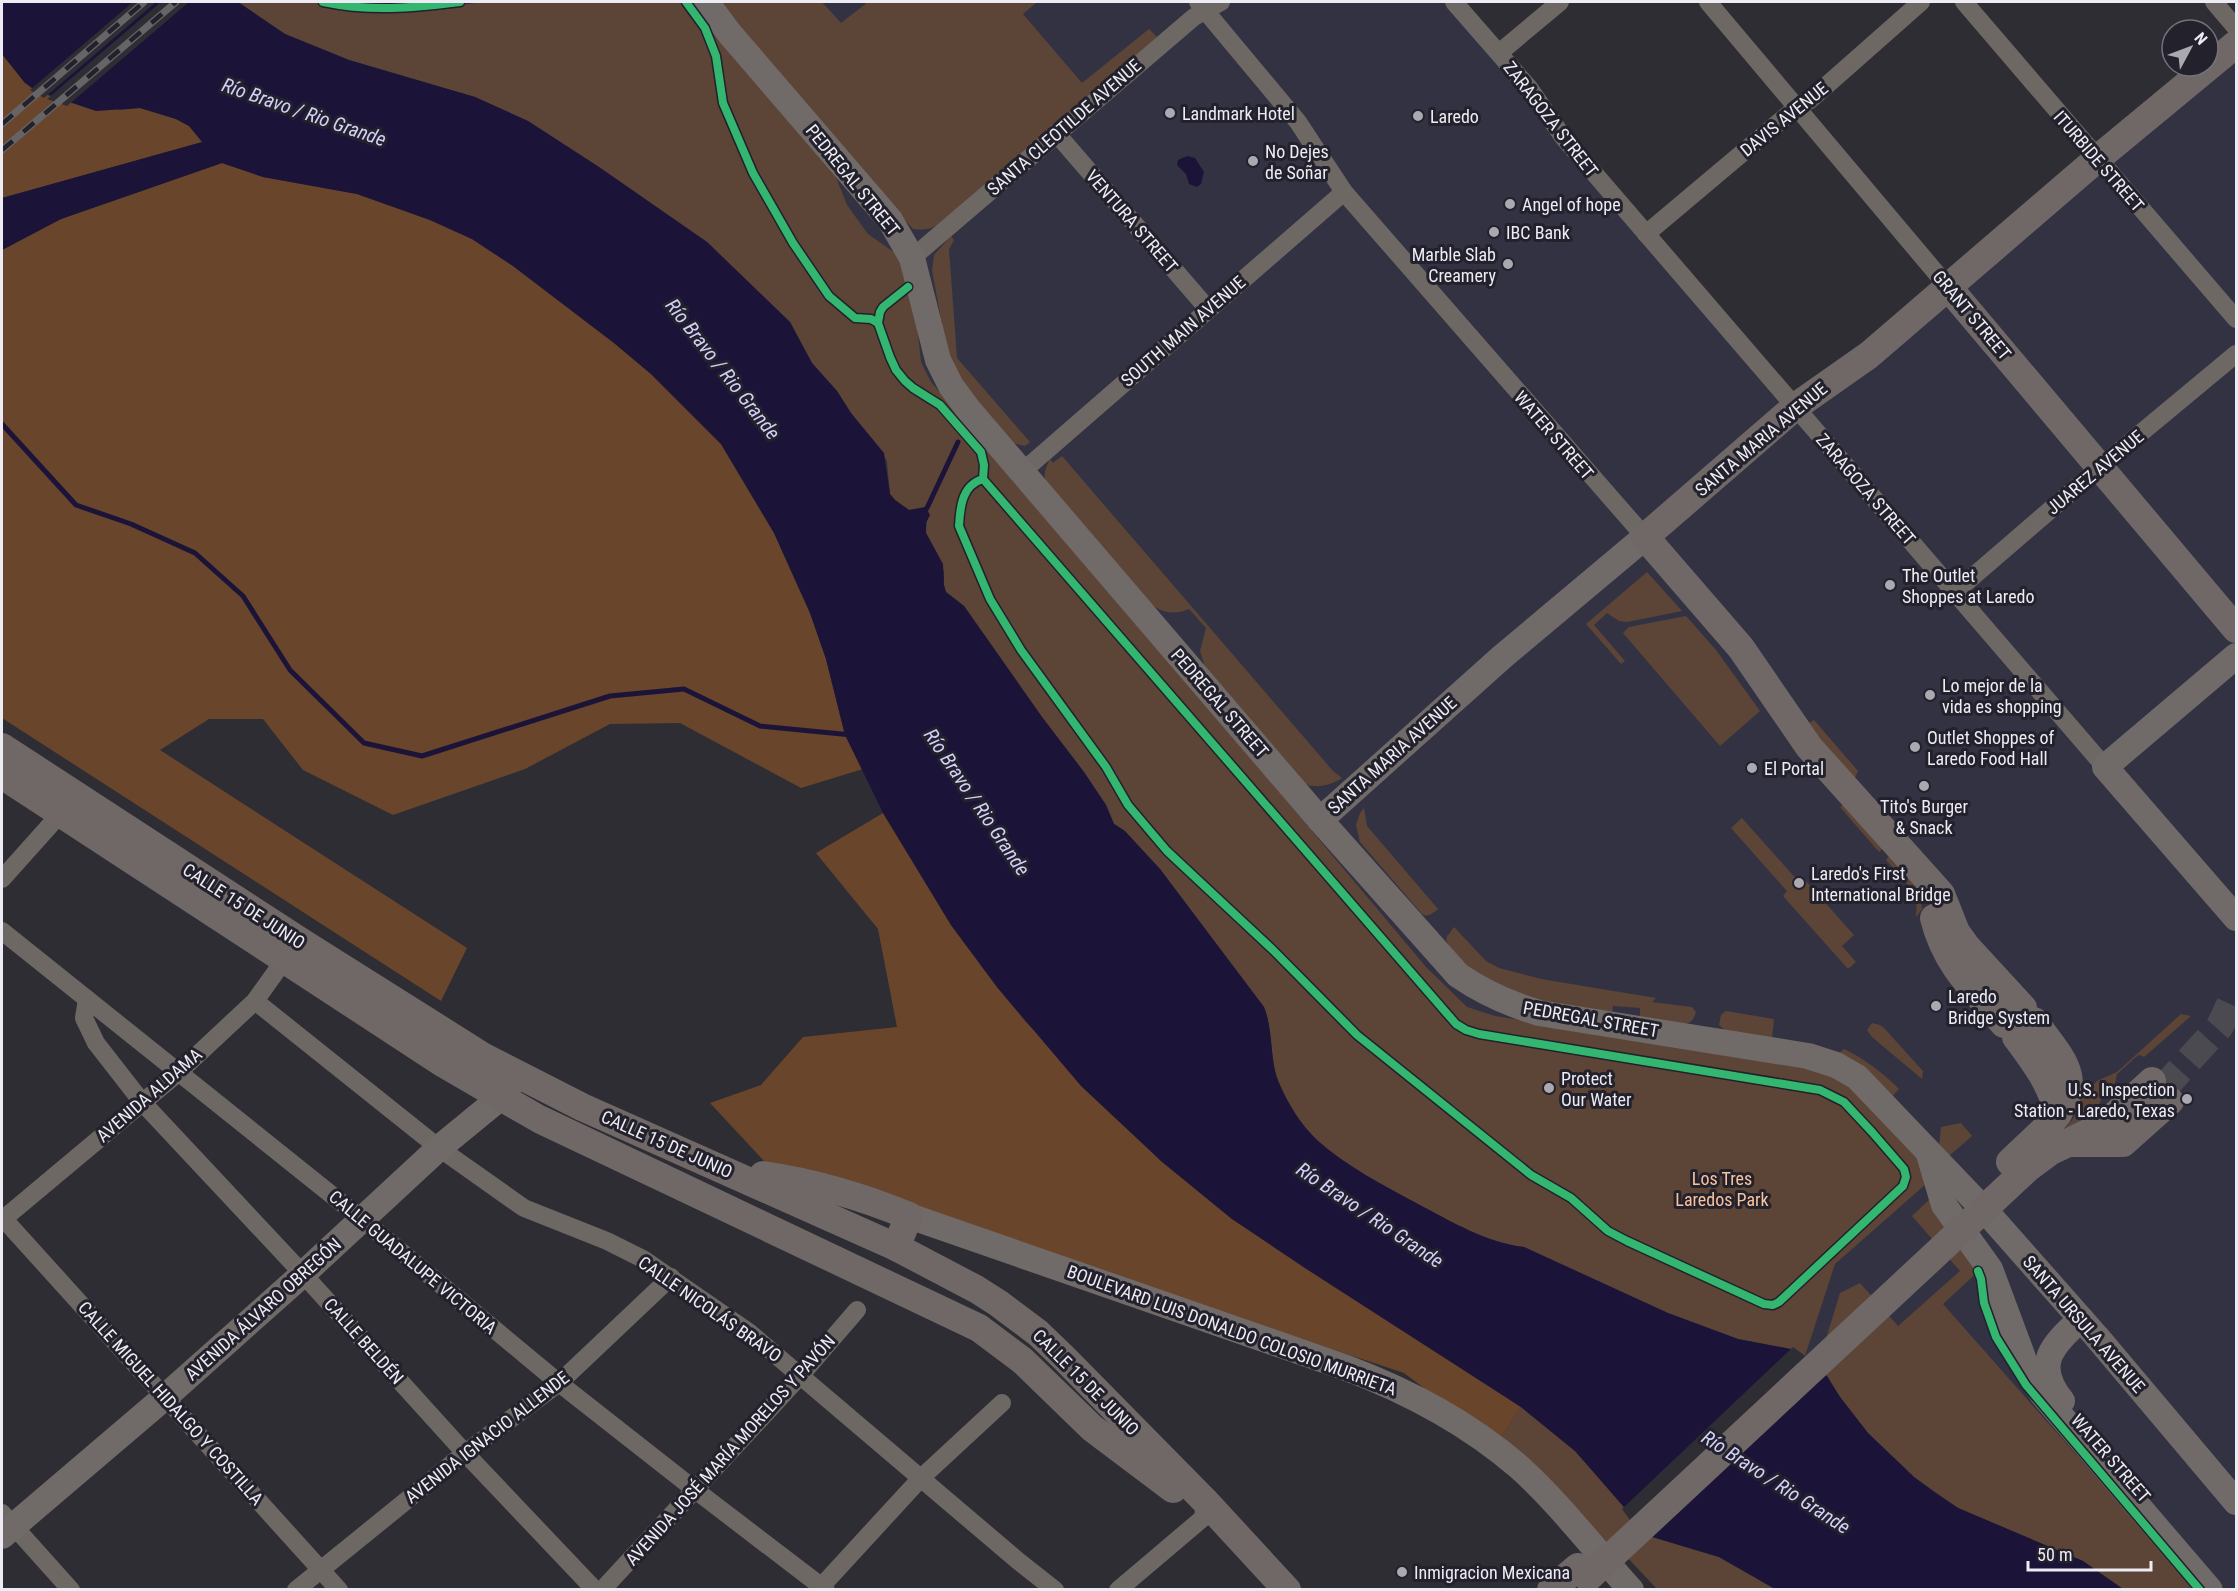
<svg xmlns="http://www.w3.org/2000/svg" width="2238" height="1591" viewBox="0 0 2238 1591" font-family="'Roboto Condensed',sans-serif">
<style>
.built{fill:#333243}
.green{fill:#5c4537}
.forest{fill:#69452c}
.water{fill:#1c1438}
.pier{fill:#2e2d34}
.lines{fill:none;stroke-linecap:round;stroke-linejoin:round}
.stream{stroke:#1c1438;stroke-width:5}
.primary-tunnel{stroke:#4b4a51;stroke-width:28;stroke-dasharray:28 14;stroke-linecap:butt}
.street{stroke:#6e6864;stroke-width:18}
.secondary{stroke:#706a68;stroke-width:26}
.primary{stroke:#6f6867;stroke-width:28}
.rail-casing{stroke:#676467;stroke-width:7}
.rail{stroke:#22212c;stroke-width:4.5;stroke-dasharray:14;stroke-linecap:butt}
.primary-bridge{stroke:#6f6867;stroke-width:28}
.cycleway-casing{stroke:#22212c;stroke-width:11}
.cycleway{stroke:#33b770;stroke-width:8}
.poi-dot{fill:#aaa9b1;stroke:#22212c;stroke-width:2}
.labels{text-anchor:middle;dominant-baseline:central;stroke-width:6;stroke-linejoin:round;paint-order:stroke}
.poi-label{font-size:18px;fill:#edecf4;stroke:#22212c;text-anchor:start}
.street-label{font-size:18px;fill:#edecf4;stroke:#22212c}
.park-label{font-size:18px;fill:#fac39d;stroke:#22212c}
.water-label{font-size:20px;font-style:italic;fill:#d2cffb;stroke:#22212c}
</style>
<rect width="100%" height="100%" fill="#2e2d34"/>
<path class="built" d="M238 2H1454L1795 406 2236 44V1589H2123L2083 1561 1417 1203 1106 805 999 656 770 303 707 242 475 97 370 67Z"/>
<g class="green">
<path d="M238 2H312L352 11 379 13 406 12 484 2H683L703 29 708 25 834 172 847 205 868 234 898 255 905 270 917 325 921 362 931 382 1172 664 1426 967 1467 1007 1495 1016 1823 1070 1860 1092 1921 1160 1926 1184 1835 1264 1804 1359 1791 1349 1738 1339 1668 1313 1524 1247C1485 1242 1452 1222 1418 1204 1383 1185 1347 1167 1317 1140 1301 1125 1288 1104 1279 1083 1269 1060 1274 1032 1264 1007L1160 869 1122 829 1114 824 1106 805 1084 772 1042 717 964 606 946 592 944 585V572L938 555 926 533 928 509 926 507 909 510 895 500 890 494 887 461 851 413 837 391 812 363 790 322 707 242 599 167 528 121 475 97 349 60 285 34Z"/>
<path d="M716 2H822L841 23 868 2H1037L1023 14 1082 83 1149 29 1157 37 937 225C929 230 923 230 913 229L730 21Z"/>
<path d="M951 236 954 240 949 249 957 358 1030 442 1025 446 1011 443 960 380 947 352 932 270 934 255Z"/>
<path d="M1062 456 1333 771 1342 778C1331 785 1317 789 1305 784L1206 669 1200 651 1206 628 1189 609C1172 616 1160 612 1146 601L1046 485C1043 475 1045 469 1050 459L1053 463Z"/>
<path d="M1647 572 1682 611 1627 622 1619 621 1607 613 1594 625 1625 661 1621 664 1586 624Z"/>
<path d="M1686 616 1716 650 1760 711 1720 746 1623 633 1629 627Z"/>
<path d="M1814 720 1858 771 1853 782 1805 725Z"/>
<path d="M1844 804 1919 888 1922 909 1916 917 1917 895 1886 860 1889 856 1882 849 1879 852 1840 807Z"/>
<path d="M1364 808 1367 826 1438 909C1433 913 1428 918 1422 914L1360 842 1356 825 1360 813Z"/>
<path d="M1742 818 1799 882 1804 879 1854 935 1842 946 1856 962 1848 969 1783 896 1787 891 1731 828Z"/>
<path d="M1454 927 1486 961 1499 968 1541 979 1656 998 1652 1002 1692 1007 1696 1012C1694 1019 1691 1023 1685 1024L1640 1017V1008L1613 1006 1612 1014C1590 1010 1565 1010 1543 1003 1515 995 1452 968 1446 938Z"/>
<path d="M1726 1011 1774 1019 1772 1038 1725 1030 1719 1025 1721 1015Z"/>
<path d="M2181 1014 2191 1016 2144 1057 2140 1055 2137 1056 2117 1074 2115 1083 2102 1094 2100 1103 2078 1122 2064 1129 2073 1119 2085 1086 2088 1084 2092 1086 2097 1081 2117 1072Z"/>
<path d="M1872 1023 1880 1025 1884 1028 1923 1071 1922 1079 1872 1037 1867 1030Z"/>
<path d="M1844 1049C1864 1058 1884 1074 1899 1089L1891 1098 1836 1056Z"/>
<path d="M1961 1123 1972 1136 1949 1156 1939 1147 1941 1127Z"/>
<path d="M1930 1199 1982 1268 1943 1304 2195 1589H2123L2083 1561 1958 1508 1914 1477 1868 1433 1840 1397 1827 1376 1817 1368 1840 1293 1860 1283 1898 1326 1960 1271 1912 1216Z"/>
<path d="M1521 1407 1575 1451 1615 1495 1640 1528 1608 1558 1497 1443Z"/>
<path d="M1649 1536 1719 1557 1775 1589H1657L1626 1556Z"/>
</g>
<g class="forest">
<path d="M2 54 25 83 120 110 140 108 176 119 189 126 203 142 2 198Z"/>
<path d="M222 163 263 177 357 194 430 220 472 239 513 266 614 343 651 374 721 444 774 533 810 613 826 659 845 735 863 769 801 788 680 723 610 724 525 769 393 815 303 770 263 719H209L160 750 467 948 441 1001 2 718V250L61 219Z"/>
<path d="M883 813 951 925 997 987 1025 1021 1161 1161 1232 1219 1305 1268 1521 1407 1497 1443 1404 1373 764 1161 710 1103 761 1085 803 1037 897 1027 878 929 816 853Z"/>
</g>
<g class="water">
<path d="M2 2H238L285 34 349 60 475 97 528 121 599 167 707 242 790 322 812 363 837 391 851 413 884 453 890 494 895 500 909 510 926 507 930 515 926 523V533L943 564 944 585 946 592 964 606 1042 717 1084 772 1106 805 1114 824 1125 831 1160 869 1264 1007C1274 1032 1269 1060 1279 1083 1288 1104 1301 1125 1317 1140 1347 1167 1383 1185 1418 1204 1452 1222 1485 1242 1524 1247L1668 1313 1738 1339 1791 1349 1827 1376 1840 1397 1868 1433 1914 1477 1934 1492 1958 1508 2083 1561 2123 1589H1775L1719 1557 1649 1536 1575 1451 1521 1407 1305 1268 1232 1219 1161 1161 1081 1086 997 987 951 925 883 813 845 735 826 659 810 613 774 533 721 444 651 374 614 343 513 266 472 239 430 220 357 194 263 177 222 163 61 219 2 250V198L202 142 189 126 176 119 140 108 96 111 36 91 25 83 2 54Z"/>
<path d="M1187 156 1195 158 1204 172 1201 184 1197 187 1189 184 1186 174 1177 165 1178 160Z"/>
</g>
<g class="pier">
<path d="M133 2H156L44 98 30 90Z"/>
<path d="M161 2H189L67 106 47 99Z"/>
<path d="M1793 1347 1826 1371 1637 1530 1622 1509Z"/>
</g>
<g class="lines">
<g class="stream">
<path d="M2 424 76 505 131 524 195 553 243 596 290 670 364 743 422 756 610 696 684 689 760 726 852 735"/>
<path d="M927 508 958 442"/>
</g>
<path class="primary-tunnel" d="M2161 1091 2220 1026 2236 992"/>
<g class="street">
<path d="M1198 2 1298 122 1344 192 1645 537"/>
<path d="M1454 2 1530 89 1563 137 2105 767"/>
<path d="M1708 2 1948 287"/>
<path d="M1964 2 2236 319"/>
<path d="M2214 2 2236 28"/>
<path d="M1499 53 1560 2"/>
<path d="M1056 133 1208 309"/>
<path d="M1646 234 1797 107 1810 100 1921 2"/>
<path d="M912 258 1194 17 1221 2"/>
<path d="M1023 471 1344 192"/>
<path d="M1955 592 2100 467 2236 354"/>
<path d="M2 879 61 813"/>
<path d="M2 931 363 1220 559 1383 694 1489 826 1590"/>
<path d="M87 999 84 1018 96 1043 142 1102 303 1274 465 1453 595 1590"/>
<path d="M255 1001 439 1148 524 1208 607 1241 643 1259 750 1333 1017 1560 1055 1590"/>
<path d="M2 1217 339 1590"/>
<path d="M2 1220 179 1072 255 1001 285 959"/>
<path d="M2 1513 71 1590"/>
<path d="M296 1590 465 1453 559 1383 671 1277"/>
<path d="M602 1590 801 1375 857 1310"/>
<path d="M818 1590 921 1478 1002 1403"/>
<path d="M1118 1590 1203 1518 1205 1501"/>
</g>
<g class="secondary">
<path d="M706 2 730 34 890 220 912 258 938 360 951 386 968 409 1320 820 1458 975C1484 993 1509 1004 1539 1013L1808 1056 1836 1065 1857 1077 1990 1216 2096 1336 2236 1502"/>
<path d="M2236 656 2105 767 2236 918"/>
<path d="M1320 820 1502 657 1645 537"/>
<path d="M1929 1154 1944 1205 1990 1269 2028 1371 2043 1395 2210 1590"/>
<path d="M909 1216 1344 1367C1408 1391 1467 1422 1519 1467 1558 1502 1595 1550 1631 1590"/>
<path d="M2062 1401C2032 1364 2053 1345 2081 1319"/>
<path d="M2 1536 165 1397 303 1274 439 1148 500 1098 512 1082"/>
</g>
<g class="primary">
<path d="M1948 287 2236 629"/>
<path d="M2 747 303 943 484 1057 582 1107 896 1247 976 1289 998 1303 1038 1333 1064 1358 1205 1501 1287 1590"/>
<path d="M2 775 444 1064 539 1119 979 1328 1023 1361 1092 1428 1173 1489"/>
<path d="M1934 918C1945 964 1974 990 2004 1024"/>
<path d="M2023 1008 1966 946 1956 932 1941 894 1809 747 1741 648 1645 537 1795 407 1869 355 2097 159 2236 44"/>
<path d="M2034 1021C2063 1061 2087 1079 2050 1124"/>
<path d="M2016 1037C2034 1061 2052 1085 2058 1114"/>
<path d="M2069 1142 2105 1124 2152 1081"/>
<path d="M2068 1143H2123L2170 1101"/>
<path d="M763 1175C812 1182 863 1197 909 1216L896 1247"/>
<path d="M1551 1590 1578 1567"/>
</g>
<defs>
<g id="rail">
<path d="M2 124 144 2"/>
<path d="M2 150 176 2"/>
</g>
</defs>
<use href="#rail" class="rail-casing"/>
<use href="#rail" class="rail"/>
<g class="primary-bridge">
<path d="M2010 1162 2050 1124"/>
<path d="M1588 1578 2028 1168 2051 1151 2068 1143"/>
</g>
<defs>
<g id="cycleway">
<path d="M323 2C371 12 412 8 460 2"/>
<path d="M686 2 705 28 716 56 723 103 753 173 793 243 829 296 855 318 871 319 878 323"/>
<path d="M908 287 883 307 880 312 878 323 890 357 896 370 905 381 913 388 940 405 981 452 984 465 983 479 1456 1024 1466 1030 1479 1034 1820 1090 1844 1102 1872 1132 1904 1169 1906 1177 1903 1186 1779 1302 1773 1305 1764 1304 1627 1241 1608 1231 1571 1198 1531 1175 1357 1035 1273 950 1167 851 1128 805 1106 767 1021 650 990 599 959 526C960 507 962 485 983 479"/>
<path d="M1978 1271 1981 1279 1984 1303 1996 1337 2026 1385 2200 1590"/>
</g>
</defs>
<use href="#cycleway" class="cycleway-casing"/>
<use href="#cycleway" class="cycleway"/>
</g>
<g class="poi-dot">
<circle cx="1170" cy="113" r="6"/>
<circle cx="1418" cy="116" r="6"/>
<circle cx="1253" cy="161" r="6"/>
<circle cx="1510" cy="204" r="6"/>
<circle cx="1494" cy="232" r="6"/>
<circle cx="1508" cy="264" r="6"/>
<circle cx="1890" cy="585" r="6"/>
<circle cx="1930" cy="695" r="6"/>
<circle cx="1915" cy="747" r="6"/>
<circle cx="1752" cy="768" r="6"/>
<circle cx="1924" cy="786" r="6"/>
<circle cx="1799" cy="883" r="6"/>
<circle cx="1936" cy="1006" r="6"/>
<circle cx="1549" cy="1088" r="6"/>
<circle cx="2187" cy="1099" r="6"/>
<circle cx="1402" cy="1572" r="6"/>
</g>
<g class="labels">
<g class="poi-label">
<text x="1182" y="113">Landmark Hotel</text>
<text x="1430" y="116">Laredo</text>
<text x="1265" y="151">No Dejes<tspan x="1265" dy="21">de Soñar</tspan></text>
<text x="1522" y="204">Angel of hope</text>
<text x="1506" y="232">IBC Bank</text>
<text x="1496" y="254" text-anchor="end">Marble Slab<tspan x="1496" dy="21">Creamery</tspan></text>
<text x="1902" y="575">The Outlet<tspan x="1902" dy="21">Shoppes at Laredo</tspan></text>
<text x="1942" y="685">Lo mejor de la<tspan x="1942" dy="21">vida es shopping</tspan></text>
<text x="1927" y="737">Outlet Shoppes of<tspan x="1927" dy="21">Laredo Food Hall</tspan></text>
<text x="1764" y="768">El Portal</text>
<text x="1924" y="806" text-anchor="middle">Tito's Burger<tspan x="1924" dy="21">&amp; Snack</tspan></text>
<text x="1811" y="873">Laredo's First<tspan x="1811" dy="21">International Bridge</tspan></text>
<text x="1948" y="996">Laredo<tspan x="1948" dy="21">Bridge System</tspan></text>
<text x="1561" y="1078">Protect<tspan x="1561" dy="21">Our Water</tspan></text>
<text x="2175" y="1089" text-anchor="end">U.S. Inspection<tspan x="2175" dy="21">Station - Laredo, Texas</tspan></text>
<text x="1414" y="1572">Inmigracion Mexicana</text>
</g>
<g class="street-label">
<text transform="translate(1551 119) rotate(52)">ZARAGOZA STREET</text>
<text transform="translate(1784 119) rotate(-39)">DAVIS AVENUE</text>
<text transform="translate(1064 127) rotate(-41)">SANTA CLEOTILDE AVENUE</text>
<text transform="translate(2099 161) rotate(49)">ITURBIDE STREET</text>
<text transform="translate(853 180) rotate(51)">PEDREGAL STREET</text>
<text transform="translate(1132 221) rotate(49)">VENTURA STREET</text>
<text transform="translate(1972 315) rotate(50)">GRANT STREET</text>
<text transform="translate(1183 331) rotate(-41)">SOUTH MAIN AVENUE</text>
<text transform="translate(1554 435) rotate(49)">WATER STREET</text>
<text transform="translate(1761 439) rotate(-40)">SANTA MARIA AVENUE</text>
<text transform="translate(2095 472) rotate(-40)">JUAREZ AVENUE</text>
<text transform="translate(1866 489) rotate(49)">ZARAGOZA STREET</text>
<text transform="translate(1220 703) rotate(49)">PEDREGAL STREET</text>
<text transform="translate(1392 755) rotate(-42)">SANTA MARIA AVENUE</text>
<text transform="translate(244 906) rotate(33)">CALLE 15 DE JUNIO</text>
<text transform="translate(1591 1019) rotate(10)">PEDREGAL STREET</text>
<text transform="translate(149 1095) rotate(-41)">AVENIDA ALDAMA</text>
<text transform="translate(667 1144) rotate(24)">CALLE 15 DE JUNIO</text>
<text transform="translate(413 1262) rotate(40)">CALLE GUADALUPE VICTORIA</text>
<text transform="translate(263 1309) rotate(-42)">AVENIDA ÁLVARO OBREGÓN</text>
<text transform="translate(710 1309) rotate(35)">CALLE NICOLÁS BRAVO</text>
<text transform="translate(2084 1324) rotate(49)">SANTA URSULA AVENUE</text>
<text transform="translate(1232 1330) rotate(20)">BOULEVARD LUIS DONALDO COLOSIO MURRIETA</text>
<text transform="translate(364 1341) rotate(48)">CALLE BELDÉN</text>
<text transform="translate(1086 1382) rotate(45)">CALLE 15 DE JUNIO</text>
<text transform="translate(171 1403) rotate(48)">CALLE MIGUEL HIDALGO Y COSTILLA</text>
<text transform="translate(487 1437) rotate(-38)">AVENIDA IGNACIO ALLENDE</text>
<text transform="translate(730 1450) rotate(-48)">AVENIDA JOSÉ MARÍA MORELOS Y PAVÓN</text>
<text transform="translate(2111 1458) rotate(49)">WATER STREET</text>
</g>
<g class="park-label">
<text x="1722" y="1178">Los Tres<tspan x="1722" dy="21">Laredos Park</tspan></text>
</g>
<g class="water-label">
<text transform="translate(304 112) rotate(19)">Río Bravo / Rio Grande</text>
<text transform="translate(723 369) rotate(52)">Río Bravo / Rio Grande</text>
<text transform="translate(977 802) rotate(56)">Río Bravo / Rio Grande</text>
<text transform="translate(1370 1215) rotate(34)">Río Bravo / Rio Grande</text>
<text transform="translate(1776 1482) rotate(33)">Río Bravo / Rio Grande</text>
</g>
</g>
<rect width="2238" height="1591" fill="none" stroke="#edecf4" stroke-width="6"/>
<g transform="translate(2190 48) rotate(49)"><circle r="28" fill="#22212c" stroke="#73727c" stroke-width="1.5"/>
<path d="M0-4.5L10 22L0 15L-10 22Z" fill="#aaa9b1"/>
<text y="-9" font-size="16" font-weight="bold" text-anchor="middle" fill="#edecf4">N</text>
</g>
<path d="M2028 1561v9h123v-9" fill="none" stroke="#edecf4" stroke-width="3"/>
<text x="2037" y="1561" font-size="18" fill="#edecf4" stroke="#22212c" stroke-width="4.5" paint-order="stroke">50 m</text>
</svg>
